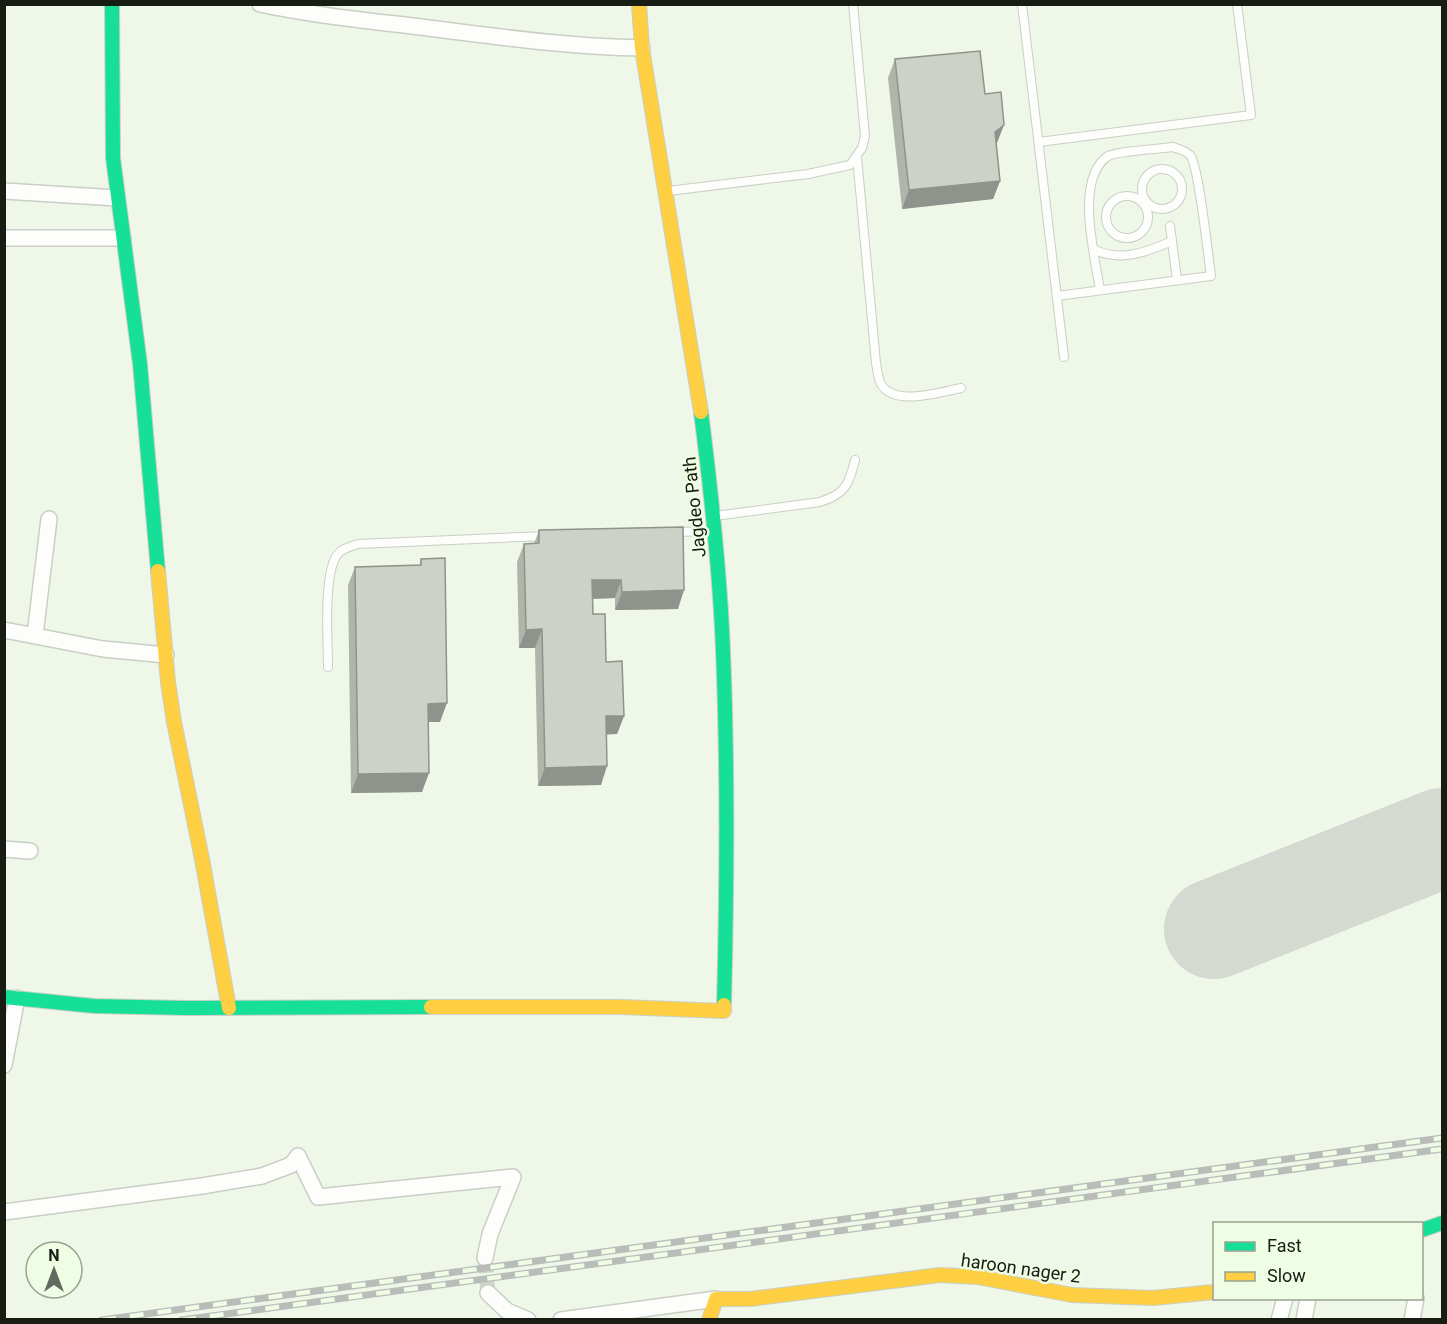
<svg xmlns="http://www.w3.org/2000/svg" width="1447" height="1324" viewBox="0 0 1447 1324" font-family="Roboto,sans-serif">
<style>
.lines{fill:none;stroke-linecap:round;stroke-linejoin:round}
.runway{stroke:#d4dad1;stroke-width:100}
.street-tunnel{stroke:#cfd6c9;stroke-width:15;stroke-dasharray:15 8;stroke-linecap:butt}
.lane-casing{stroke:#c9cfc4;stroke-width:10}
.street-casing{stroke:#c9cfc4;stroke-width:18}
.fast-casing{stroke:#c9cfc4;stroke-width:16}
.slow-casing{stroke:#c9cfc4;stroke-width:16}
.lane{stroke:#fdfefc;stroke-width:8}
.street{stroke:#fdfefc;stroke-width:15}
.fast{stroke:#16e098;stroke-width:14}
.slow{stroke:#ffcf43;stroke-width:14}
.rail-casing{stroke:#babcb9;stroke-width:7}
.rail{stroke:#eefde3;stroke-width:4.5;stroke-dasharray:14;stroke-linecap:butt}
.wall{fill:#afb5ab}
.shaded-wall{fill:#8f938b}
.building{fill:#ccd2c7;stroke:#8f938b;stroke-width:1.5}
.labels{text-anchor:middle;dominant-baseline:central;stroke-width:5;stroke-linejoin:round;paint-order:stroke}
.street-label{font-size:18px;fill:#181d14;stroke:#eefde3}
</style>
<rect width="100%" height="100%" fill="#eff7e9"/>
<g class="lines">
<path class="runway" d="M1214 929 1442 838"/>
<path class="street-tunnel" d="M485 1258 488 1293"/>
<defs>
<g id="lane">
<path d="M1022 4 1064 357"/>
<path d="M1039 142 1251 115 1237 4"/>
<path d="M857 157 876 363C877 369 878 376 880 382 892 408 939 392 961 388"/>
<circle cx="1162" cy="189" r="20"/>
<path d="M668 191 808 174 850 165 862 148 865 136 853 4"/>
<circle cx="1127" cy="217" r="21"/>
<path d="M1172 241 1177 280"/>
<path d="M1095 250C1121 262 1147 252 1172 241L1170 226"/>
<path d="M1057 296 1211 276C1208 256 1199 166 1190 155 1185 150 1178 149 1173 147 1160 149 1116 151 1108 156 1074 179 1095 256 1100 290"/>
<path d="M715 516 820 502C845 494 849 485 855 460"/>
<path d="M675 532 714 531"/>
<path d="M328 667C328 642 323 575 337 555 342 548 350 547 358 544L546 536"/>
</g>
<g id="street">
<path d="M260 4C316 16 372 21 428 28 500 37 570 47 642 48"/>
<path d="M4 191 117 198"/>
<path d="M4 238H123"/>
<path d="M4 630 103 649 166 655"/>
<path d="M35 635 49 519"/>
<path d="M4 849 30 851"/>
<path d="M4 1065 17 998"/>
<path d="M4 1212 202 1186 262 1176 291 1165 298 1156 318 1197 513 1177 490 1234 485 1258"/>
<path d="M488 1293 507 1311 528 1320"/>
<path d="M561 1320 716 1299"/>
<path d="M1279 1320 1285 1298"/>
<path d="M1304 1320 1308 1298"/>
<path d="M1412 1320 1416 1298"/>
</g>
<g id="fast">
<path d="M112 4 113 158 140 364 158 571"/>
<path d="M701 412C711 491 720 571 723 651 728 769 727 887 724 1005"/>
<path d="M4 997 94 1006 185 1008 431 1007"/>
<path d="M1422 1230 1442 1223"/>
</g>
<g id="slow">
<path d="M639 4 642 48 701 412"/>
<path d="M158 571 168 682 174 722 202 859 229 1008"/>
<path d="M431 1007H621L724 1011V1005"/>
<path d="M709 1320 716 1299H750L940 1275 978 1277 1072 1295 1153 1298 1214 1292"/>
</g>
</defs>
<use href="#lane" class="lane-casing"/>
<use href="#street" class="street-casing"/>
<use href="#fast" class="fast-casing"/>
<use href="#slow" class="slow-casing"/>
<use href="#lane" class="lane"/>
<use href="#street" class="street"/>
<use href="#fast" class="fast"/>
<use href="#slow" class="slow"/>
<defs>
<g id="rail">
<path d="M102 1320 1442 1138"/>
<path d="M182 1320 1442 1149"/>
</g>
</defs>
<use href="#rail" class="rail-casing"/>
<use href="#rail" class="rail"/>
</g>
<g class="wall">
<path d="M895 59 985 94 997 143 996 144 1000 181 993 199 902 209 888 78Z"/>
<path d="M539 530 678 609 615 610V598L593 599V614L606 662 624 716 617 734H607L601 785 538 786 535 648H519L517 562 524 544H534Z"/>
<path d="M421 559 440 722H428L422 792 351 793 348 585 355 567 419 566Z"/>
</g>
<g class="shaded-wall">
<path d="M1004 125 997 143 988 151 995 132Z"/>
<path d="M1000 181 993 199 902 209 909 190Z"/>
<path d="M592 580H621L615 598 586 599Z"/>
<path d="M684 590 678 609 615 610 622 592Z"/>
<path d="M542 629 535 648H519L526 630Z"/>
<path d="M447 703 440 722H421L428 704Z"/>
<path d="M606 716H624L617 734 599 735Z"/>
<path d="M607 766 601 785 538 786 545 768Z"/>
<path d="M429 773 422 792 351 793 358 774Z"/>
</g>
<g class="building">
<path d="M980 51 985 94 1001 92 1004 125 995 132 1000 181 909 190 895 59Z"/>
<path d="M683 527 684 590 622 592 621 580H592L593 614H605L606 662 622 661 624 716H606L607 766 545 768 542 629 526 630 524 544 539 543V530Z"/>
<path d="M445 558 447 703 428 704 429 773 358 774 355 567 421 565V559Z"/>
</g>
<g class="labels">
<g class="street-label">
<text transform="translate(694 507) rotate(-96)">Jagdeo Path</text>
<text transform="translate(1021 1268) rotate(8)">haroon nager 2</text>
</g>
</g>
<rect width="1447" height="1324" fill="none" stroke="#181d14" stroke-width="12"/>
<rect x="1213" y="1222" width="210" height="78" fill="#eefde3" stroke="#98a390" stroke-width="1.5"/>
<rect x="1225" y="1242" width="30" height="9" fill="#16e098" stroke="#98a390" stroke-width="1.5"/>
<text x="1267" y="1252" font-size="18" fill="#181d14">Fast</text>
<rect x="1225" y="1272" width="30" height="9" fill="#ffcf43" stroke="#98a390" stroke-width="1.5"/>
<text x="1267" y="1282" font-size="18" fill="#181d14">Slow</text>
<g transform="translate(54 1270)"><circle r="28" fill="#eefde3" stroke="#98a390" stroke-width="1.5"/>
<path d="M0-4.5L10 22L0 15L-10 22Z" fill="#63695f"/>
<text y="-9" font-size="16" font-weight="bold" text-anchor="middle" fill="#181d14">N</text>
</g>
</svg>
